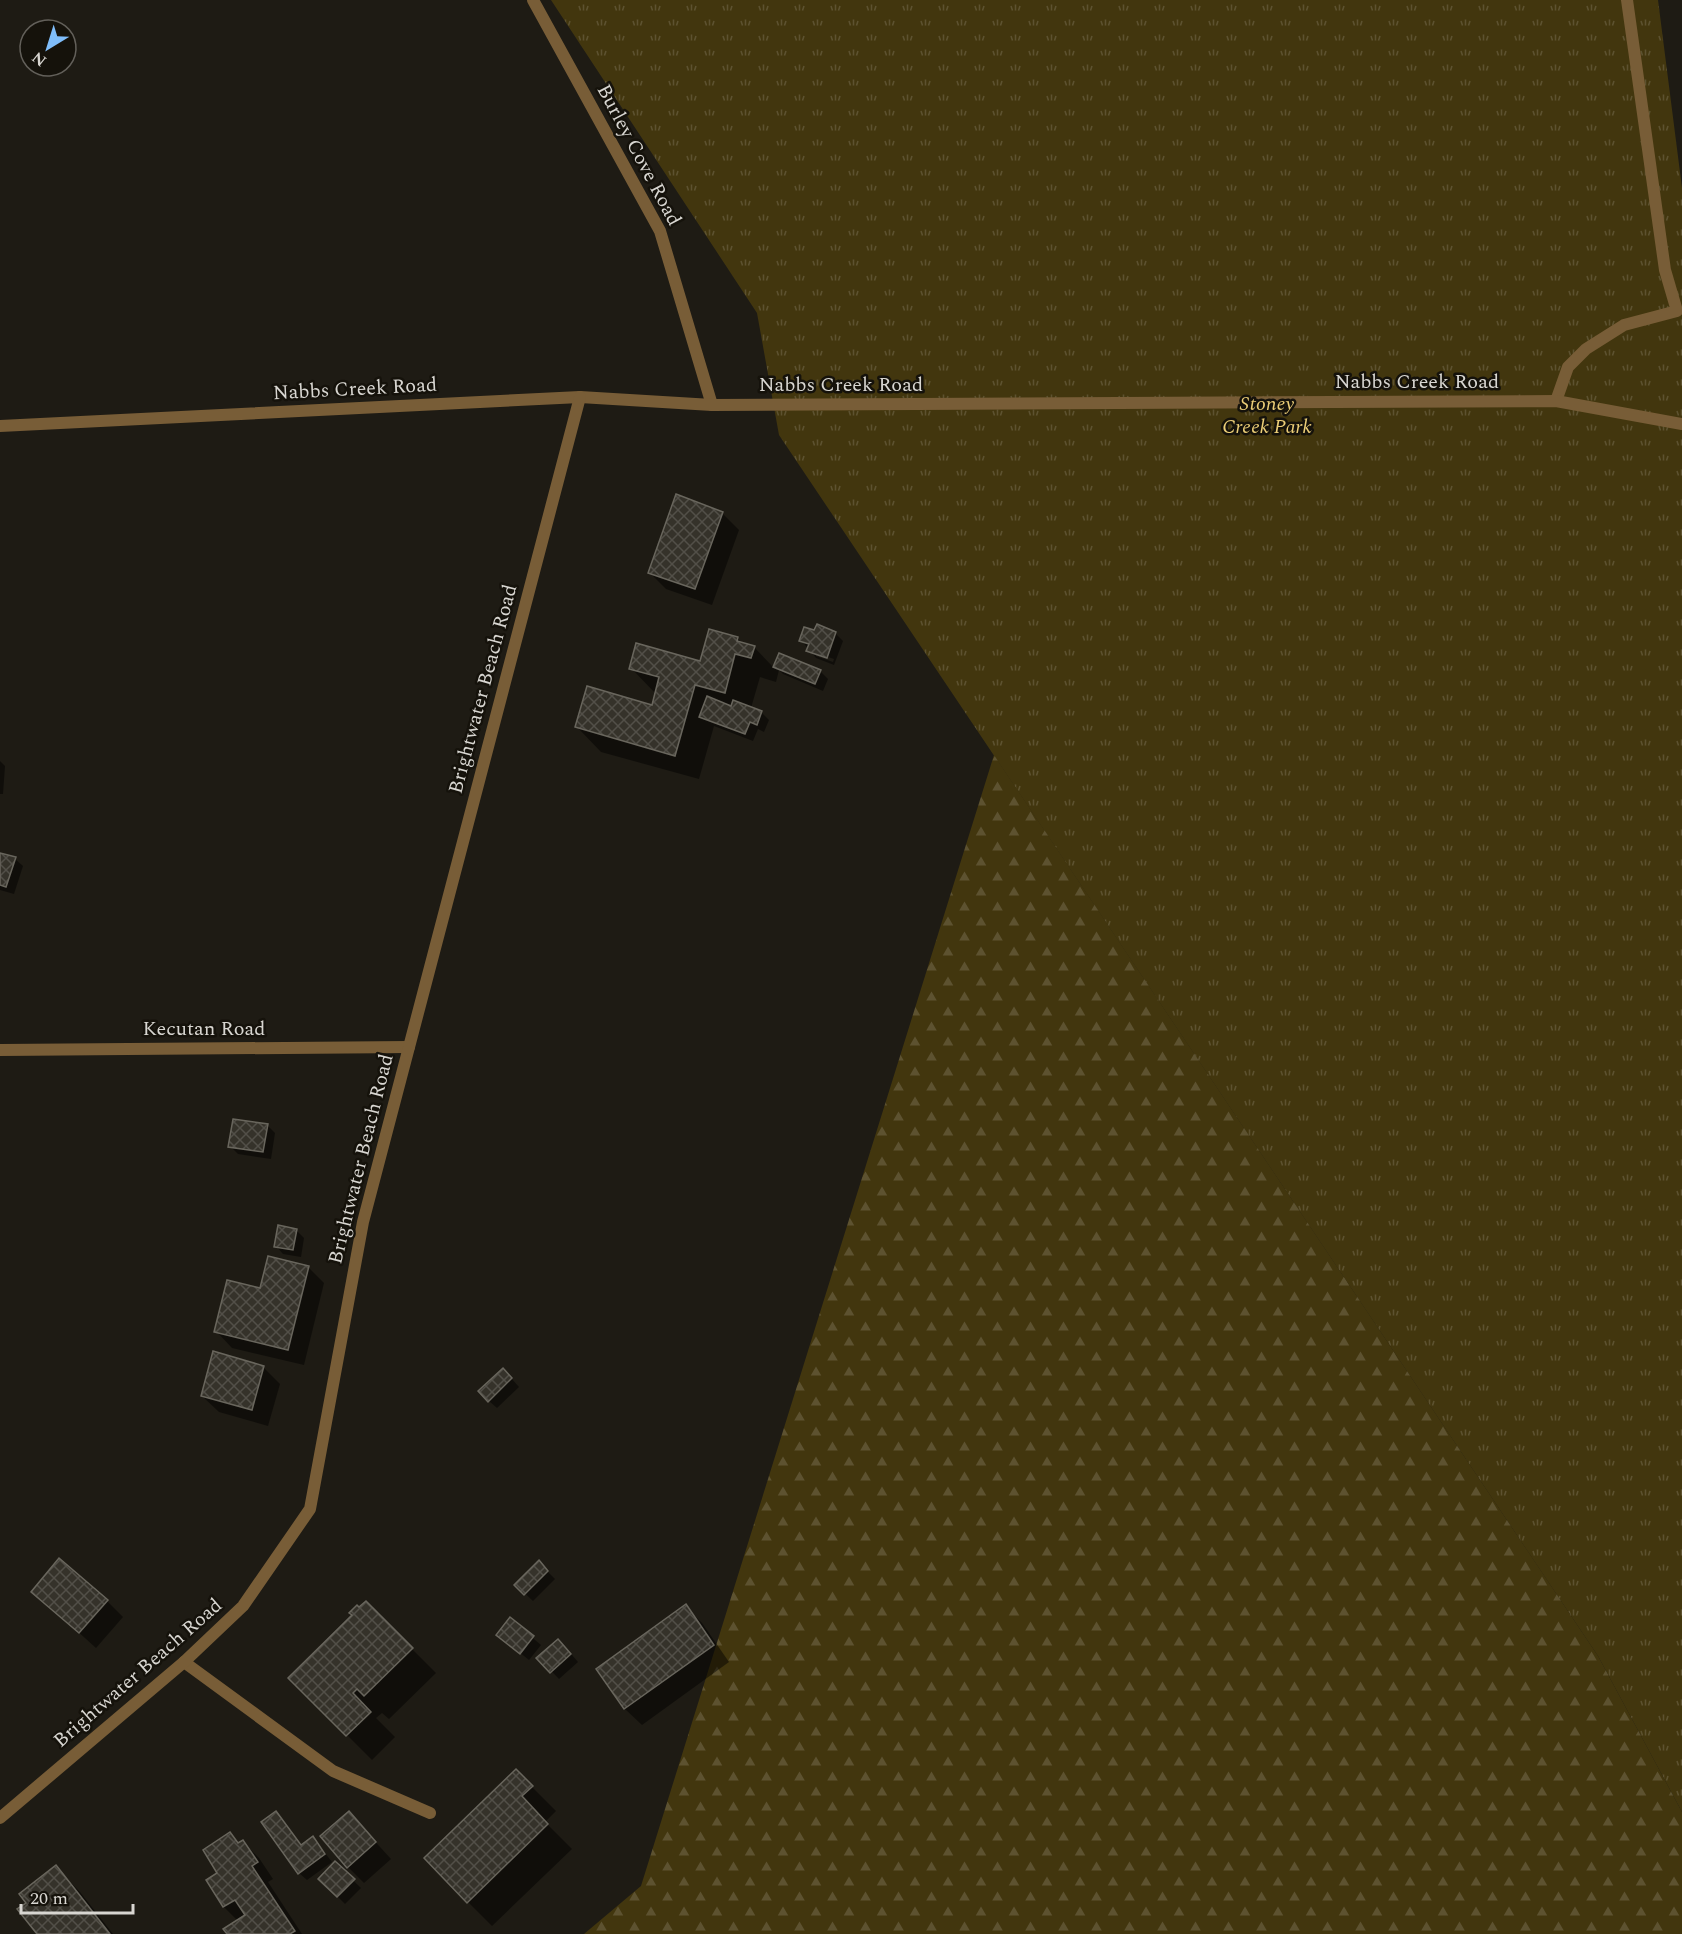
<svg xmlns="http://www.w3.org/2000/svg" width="1682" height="1934" viewBox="0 0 1682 1934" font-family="Spectral,serif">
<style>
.grass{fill:url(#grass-tufts)}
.forest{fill:url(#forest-firs)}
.shadow{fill:#0007;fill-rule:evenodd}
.building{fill:url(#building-cross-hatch);stroke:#69665d;stroke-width:1.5}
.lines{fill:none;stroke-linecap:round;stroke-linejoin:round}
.service{stroke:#785d37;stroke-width:12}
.minor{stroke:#785d37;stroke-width:12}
.labels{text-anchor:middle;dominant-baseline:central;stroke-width:5;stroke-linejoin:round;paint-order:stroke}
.street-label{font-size:20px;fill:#d8d6d1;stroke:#15120b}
.park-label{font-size:20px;font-style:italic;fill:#ecce77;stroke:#15120b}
</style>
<defs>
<pattern id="grass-tufts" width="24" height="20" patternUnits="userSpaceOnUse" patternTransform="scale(1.5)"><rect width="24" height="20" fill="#42360e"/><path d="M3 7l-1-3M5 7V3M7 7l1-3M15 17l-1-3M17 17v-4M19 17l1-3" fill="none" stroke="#5d5230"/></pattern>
<pattern id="forest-firs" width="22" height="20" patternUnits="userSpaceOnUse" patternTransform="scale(1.5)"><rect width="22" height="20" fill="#42360e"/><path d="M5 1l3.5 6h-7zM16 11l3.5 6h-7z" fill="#5d5230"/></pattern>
<pattern id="building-cross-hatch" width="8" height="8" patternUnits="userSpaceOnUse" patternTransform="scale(1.5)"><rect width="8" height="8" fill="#35322a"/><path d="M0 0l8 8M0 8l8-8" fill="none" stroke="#524f48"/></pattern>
</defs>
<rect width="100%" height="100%" fill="#1e1b14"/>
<path class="grass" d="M551 0H1658L1682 188V1812L1598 1656 779 435 757 313Z"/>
<path class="forest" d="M994 755 1598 1656 1682 1812V1934H584L641 1886Z"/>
<g class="shadow">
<path d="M722 513 739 530 712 605 666 589 649 572Z"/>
<path d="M815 632 835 633 843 641 834 665 816 658 801 640ZM816 653 834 659 833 662 816 656Z"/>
<path d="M737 638 743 644 754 647 774 668 780 655 820 671 828 679 823 691 783 674 779 670 776 682 760 677 751 708 761 712 769 720 764 732 758 729 753 741 714 726 699 779 601 752 577 727 653 707 655 693 631 668 702 663Z"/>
<path d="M0 761 5 766 3 794H0Z"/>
<path d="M0 854 15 859 23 866 14 894 0 890Z"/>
<path d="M267 1125 275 1133 271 1159 238 1154 230 1146Z"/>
<path d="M296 1230 304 1238 301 1257 283 1254 276 1246Z"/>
<path d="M308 1267 324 1283 304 1365 232 1348 216 1331 261 1290Z"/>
<path d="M263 1367 280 1384 268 1426 219 1412 202 1396Z"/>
<path d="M511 1378 519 1387 497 1408 489 1401Z"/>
<path d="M539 1563 555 1579 533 1601 516 1585Z"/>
<path d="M33 1591 107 1601 123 1617 96 1648Z"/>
<path d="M366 1603 436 1673 389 1719 382 1713 376 1718 395 1737 372 1760 290 1678Z"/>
<path d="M685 1606 702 1623 729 1662 642 1725 625 1709 598 1669Z"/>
<path d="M510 1619 541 1645 529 1660 498 1635Z"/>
<path d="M566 1648 578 1662 559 1679 539 1658Z"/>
<path d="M516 1771 556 1811 545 1822 572 1849 492 1926 468 1902Z"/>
<path d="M276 1813 302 1846 313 1838 332 1862 307 1880 299 1873Z"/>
<path d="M349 1813 391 1859 364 1883 348 1867Z"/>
<path d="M230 1834 239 1844 243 1842 259 1858 273 1879 268 1882 302 1934H228L238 1921 224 1907 208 1881 219 1873Z"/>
<path d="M335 1863 361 1888 345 1904 320 1879Z"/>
<path d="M56 1867 80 1892 113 1934H39L28 1903Z"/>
</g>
<g class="building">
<path d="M676 494 723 512 695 589 648 573Z"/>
<path d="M817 624 836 632 827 658 806 651 809 644 799 641 804 627 814 630Z"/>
<path d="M709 629 738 637 737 641 755 646 751 658 735 654 725 693 695 685 675 756 575 727 587 686 652 705 659 677 629 669 636 643 700 661Z"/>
<path d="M779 653 821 670 815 684 773 667Z"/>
<path d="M707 696 731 706 733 700 762 711 757 725 750 722 745 734 699 717Z"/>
<path d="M0 853 16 857 6 887 0 885Z"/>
<path d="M233 1119 268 1124 263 1152 228 1147Z"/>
<path d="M278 1225 297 1229 293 1250 274 1247Z"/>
<path d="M268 1256 309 1266 288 1350 214 1332 227 1280 260 1288Z"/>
<path d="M213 1351 264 1366 252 1410 201 1396Z"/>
<path d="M503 1368 512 1378 488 1402 478 1391Z"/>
<path d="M59 1558 108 1600 79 1633 31 1592Z"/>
<path d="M539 1560 548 1571 524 1595 514 1585Z"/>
<path d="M366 1601 413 1648 364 1696 357 1689 353 1693 371 1712 346 1736 288 1678 352 1615 349 1613 357 1605 359 1607Z"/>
<path d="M686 1604 714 1645 624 1709 596 1669Z"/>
<path d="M510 1617 534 1636 520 1654 496 1635Z"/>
<path d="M558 1639 571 1654 550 1673 536 1658Z"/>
<path d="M516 1769 533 1786 522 1796 548 1824 467 1903 424 1858Z"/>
<path d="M276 1811 301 1845 313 1836 325 1854 298 1874 261 1822Z"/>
<path d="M349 1811 376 1842 347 1868 320 1836Z"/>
<path d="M230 1832 238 1843 243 1840 258 1862 252 1866 295 1931 290 1934H227L223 1929 245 1915 235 1900 223 1907 206 1880 217 1873 203 1850Z"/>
<path d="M335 1861 355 1879 337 1897 318 1879Z"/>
<path d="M56 1865 96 1916 110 1934H37L17 1909 26 1903 19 1894Z"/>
</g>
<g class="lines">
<path class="service" d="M184 1662 333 1771 430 1813"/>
<g class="minor">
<path d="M533 0 660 231 712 405"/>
<path d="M1556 401 1568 367 1586 349 1624 325 1677 311 1665 270 1627 0"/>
<path d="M0 426 580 397 712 405 1556 401 1682 424"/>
<path d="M0 1050 409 1047"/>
<path d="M0 1818 184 1662 243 1606 310 1509 363 1222 580 397"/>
</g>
</g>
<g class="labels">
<g class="street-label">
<text transform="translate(639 155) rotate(62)">Burley Cove Road</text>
<text x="1417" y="382">Nabbs Creek Road</text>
<text x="841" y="385">Nabbs Creek Road</text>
<text transform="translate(355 389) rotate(-3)">Nabbs Creek Road</text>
<text transform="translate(483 689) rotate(-75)">Brightwater Beach Road</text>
<text x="204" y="1029">Kecutan Road</text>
<text transform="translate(361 1159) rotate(-76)">Brightwater Beach Road</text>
<text transform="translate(138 1673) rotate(-41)">Brightwater Beach Road</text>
</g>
<g class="park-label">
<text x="1267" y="404">Stoney<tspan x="1267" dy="23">Creek Park</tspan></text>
</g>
</g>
<g transform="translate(48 48) rotate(218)"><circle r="28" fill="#15120b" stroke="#63605a" stroke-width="1.5"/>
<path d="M0-4.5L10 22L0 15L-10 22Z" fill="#7fbdfa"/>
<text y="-9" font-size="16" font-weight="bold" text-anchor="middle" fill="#d8d6d1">N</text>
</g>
<path d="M21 1904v9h112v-9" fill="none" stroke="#d8d6d1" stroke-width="3"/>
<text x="30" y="1904" font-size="18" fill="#d8d6d1" stroke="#15120b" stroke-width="4.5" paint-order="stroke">20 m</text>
</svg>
